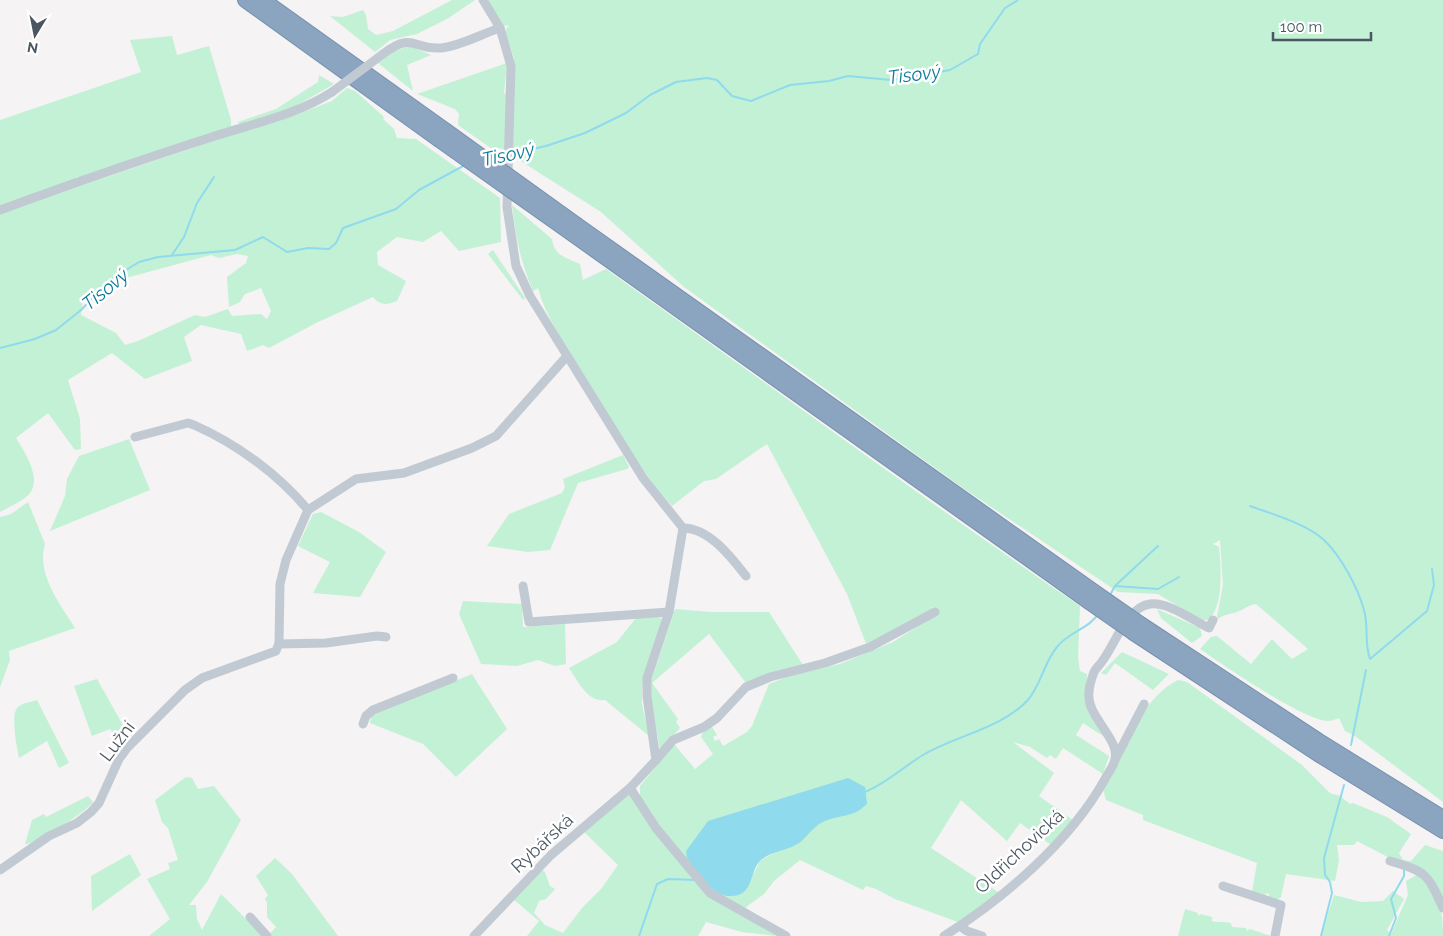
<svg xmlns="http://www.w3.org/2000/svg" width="1443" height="936" viewBox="0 0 1443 936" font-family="Raleway,sans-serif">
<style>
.green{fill:#c3f1d5;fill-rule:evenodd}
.water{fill:#90daee}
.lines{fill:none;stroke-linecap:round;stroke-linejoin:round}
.stream{stroke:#90daee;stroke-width:2}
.highway-casing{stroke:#7690ad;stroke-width:16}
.minor{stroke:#c1cad2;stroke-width:9}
.highway{stroke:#8ba5c1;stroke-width:14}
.highway-bridge-casing{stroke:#7690ad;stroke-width:16;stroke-linecap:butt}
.minor-bridge{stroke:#c1cad2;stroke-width:9}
.highway-bridge{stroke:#8ba5c1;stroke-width:14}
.labels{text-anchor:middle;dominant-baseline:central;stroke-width:5;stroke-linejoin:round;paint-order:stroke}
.street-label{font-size:18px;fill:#4a5661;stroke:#fff}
.water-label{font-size:19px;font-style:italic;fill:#0c7c9b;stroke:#fff}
</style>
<rect width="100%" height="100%" fill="#f5f3f3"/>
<g class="green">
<path d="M452 0H475L447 19 417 34 390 40 375 52 330 16 343 17 363 10 366 15 368 29 376 35 393 31Z"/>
<path d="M486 0H1443V802L1355 736 1345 731 1339 718C1336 719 1331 721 1328 721 1303 720 1223 665 1200 649L1211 637 1217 636 1251 664 1272 639 1292 659 1308 649 1256 604C1248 605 1245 609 1237 612 1229 615 1224 613 1216 621L1223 585 1220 540 1213 544 1219 547C1221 566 1224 608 1208 620H1201L1158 594 1118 592 960 486 684 287 601 212 500 148 492 149 458 125 459 114 455 109 417 94 507 63 504 94 514 89V58L505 31 509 25 503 26Z"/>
<path d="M172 36 177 55 209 46 231 120V128L82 178 76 177 77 181 0 207V120L141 72 130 40Z"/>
<path d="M410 46 431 55 407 65 413 91 378 63 395 51Z"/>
<path d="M319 75 334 84 294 107 239 125 238 122 276 109 318 82Z"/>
<path d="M347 88 355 91 384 117 383 119 394 129 397 138 416 139 500 198 501 242 459 251 441 231 423 242 397 237 377 252 378 265 406 281 397 301C386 305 381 306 373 297L316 323 269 348 263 345 247 351 241 334 201 325 184 337 192 361 145 379 112 353 68 380 80 419 81 449 75 450 48 413 16 438C24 451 42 478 30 493 23 502 10 506 0 512V213L222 138 277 122 332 101ZM237 254 248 256 246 263 227 277 229 307 240 302 245 294 261 288 271 311 267 319 261 314 232 316 228 309 205 317 195 315 138 341 125 345 116 333 81 315 83 297 111 282 211 255 219 258Z"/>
<path d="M512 205 552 239C554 256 567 258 580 264L583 280 606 269C764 381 920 497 1080 606L1078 658 1080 671 1087 674 1085 701 1103 736 1083 723 1076 735 1109 756 1103 774 1063 748 1056 759 1050 755 1047 758 1030 747 1013 742 1054 773 1039 796 1073 820 1051 845 1020 823 1007 841 961 800 931 848 998 892 978 910 958 922 895 899 876 889 866 886 863 890 800 860 774 881 764 894 746 907 748 917 776 936 742 932 706 922 698 936H527L539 921 513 899 542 870 545 872 550 886 555 889 546 899 539 901 534 913 545 925 563 933 582 908 601 889 618 865 583 831 629 794 648 820 652 813 640 797V786L674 744 695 769 713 754 701 737 703 732 712 727 717 735 713 737 715 741 719 739 723 746 747 732 752 726 769 684 789 676 840 664 893 642 939 613 932 607 931 611 867 646 847 594 767 444 716 479 704 481 672 506C634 464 607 414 578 366 564 341 545 316 538 288L533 291C521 263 515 235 512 205ZM854 813 824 821 810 830 797 845 778 850 760 861 754 873 702 877 687 858Z"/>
<path d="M493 250 525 298 523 300 488 254Z"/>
<path d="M129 439 150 490 50 531 65 496 67 479 79 456Z"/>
<path d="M623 455 629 467 627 469 578 483 550 550 528 552 487 546 509 514 562 493 565 487 563 479Z"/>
<path d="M28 502 45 544C36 574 60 604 75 628L9 651 10 660 0 687V517L11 514Z"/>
<path d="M321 512 359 532 386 552 360 597 313 593 330 562 298 546 313 514Z"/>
<path d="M463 601 522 604 523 627 565 624 566 664 555 666 538 660 517 666 481 664 459 614Z"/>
<path d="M675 609 711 612H769L803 665 746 683 709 634 652 683 678 719 676 722 680 728 660 751 650 691 651 681Z"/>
<path d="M1157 609 1200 628 1202 636 1192 643 1161 618Z"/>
<path d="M659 617 662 619 642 688V704L649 736 605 700C587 702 578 681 569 668L617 642 636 618Z"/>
<path d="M1122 652 1169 674 1153 690 1115 663 1106 675 1101 673Z"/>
<path d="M472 674 507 729 456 777 423 744 370 723 372 715Z"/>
<path d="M97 679 129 736 132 735 123 747 110 729 92 736 74 686Z"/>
<path d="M1178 680 1187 682 1302 765 1330 793 1340 796 1350 804 1353 803 1387 817 1411 834 1399 853 1403 860 1411 861 1425 845 1443 851V902L1432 880 1357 841 1354 845H1337L1339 860 1335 881 1286 874 1281 897 1277 900 1269 898V894L1266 893 1265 897 1252 892 1257 863 1143 820V815L1106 800 1103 789C1121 754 1141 698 1178 680Z"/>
<path d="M37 700 69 763 59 768 47 741 19 758C17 748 10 714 18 707 22 703 31 702 37 700Z"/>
<path d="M186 777 192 778 198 789 214 786 241 820 207 882 189 905H196L197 919 202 930 221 894 263 936H149L170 919 147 879 170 869 168 863 178 860 168 828 162 822 155 800Z"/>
<path d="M88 796 93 802C84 813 38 844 25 844L32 820 44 814 46 817Z"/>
<path d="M130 854 141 875 92 911 91 876Z"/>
<path d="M275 858 292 874 338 936H268L276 927 267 917V903L265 899 268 895 256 876Z"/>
<path d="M1418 874C1438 897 1443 905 1443 936H1321L1334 895 1361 902 1383 901 1393 891 1404 899 1387 930 1391 934 1408 895 1406 881Z"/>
<path d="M1185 909 1198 913V916L1201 914 1212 917V921C1219 923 1224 921 1231 923L1232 927 1246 928 1247 931 1250 929 1271 936H1178Z"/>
</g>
<path class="water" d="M848 778 865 787 867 804C863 807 859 811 854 813 844 817 831 817 821 823 812 828 803 842 796 845 784 851 772 851 761 860 748 872 755 898 728 896 710 894 697 872 687 858L686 851 708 821Z"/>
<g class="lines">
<g class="stream">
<path d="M511 154 546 146 585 133 626 113 650 95 676 82 707 78 717 80 732 96 751 101 790 85 829 81 848 76 891 80 950 70 978 54 980 44 1005 8 1018 0"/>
<path d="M494 157 506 155"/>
<path d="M172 255 184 237 197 203 214 177"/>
<path d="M0 348 35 339 56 330 81 310 110 280 139 262 158 257 235 250 263 237 287 252 308 248 329 249 336 243 343 228 396 209 419 190 465 165"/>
<path d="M1250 506C1272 514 1307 524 1324 540 1341 556 1358 588 1364 610 1369 627 1364 643 1370 659L1427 611 1434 585 1432 569"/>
<path d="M1116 585 1158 546"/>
<path d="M1110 595 1115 586 1158 589 1179 577"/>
<path d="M1351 745 1366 670"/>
<path d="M865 792C887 783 903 767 923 755 957 735 1000 729 1027 701 1041 686 1044 662 1057 647 1067 633 1090 628 1098 614"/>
<path d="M639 936 657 884 668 879 696 880"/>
<path d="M1321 936 1332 893 1330 882 1325 875 1324 858 1344 785"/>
<path d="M1389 936 1396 918 1391 899 1404 876V867"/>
</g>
<defs>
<g id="highway">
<path d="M245 0 438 139"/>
<path d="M263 0 445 130"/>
<path d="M577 225 1096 593"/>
<path d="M571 233 1089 602"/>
<path d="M1142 625 1319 741 1443 818"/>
<path d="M1135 634 1321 756 1443 831"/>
</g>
</defs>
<use href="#highway" class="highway-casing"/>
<g class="minor">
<path d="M383 54C414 31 412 50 441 48 461 46 481 34 500 28"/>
<path d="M0 210C71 184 143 159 215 136 255 123 296 115 332 92"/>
<path d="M135 437 188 423 194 425C237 444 278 474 308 510"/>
<path d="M683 528C709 528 731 557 746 576"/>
<path d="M523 586 529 622 669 612"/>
<path d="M279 644 326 643 377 636 386 637"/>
<path d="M363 724 366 716 373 710 453 678"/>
<path d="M1116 758 1144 704"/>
<path d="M656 760 673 740 704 727 717 718 746 687 770 677 825 663 870 647 935 612"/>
<path d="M630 788 656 828 710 893 786 936"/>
<path d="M1390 861C1427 872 1427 873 1443 908"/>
<path d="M0 870 49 836 77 823 91 812 99 803 119 759 127 748 185 690 202 678 276 651 279 643 280 584 286 560 308 510 356 479 404 473 472 448 496 436 567 356"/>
<path d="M1223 886 1281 905 1275 936"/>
<path d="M250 917 267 936"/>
<path d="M960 926 967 931 982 936"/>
<path d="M474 936 551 855 630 788 656 760 647 696V678L669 612 683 528 643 478 530 296 516 266 507 207 511 66 500 28 483 0"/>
<path d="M944 936C1004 898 1070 842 1105 779 1108 773 1114 766 1115 759 1120 741 1090 718 1089 698 1088 690 1091 680 1094 672 1096 668 1100 665 1103 660 1115 644 1127 607 1150 604 1169 602 1192 620 1209 628L1213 620"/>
</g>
<use href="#highway" class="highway"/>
<defs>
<g id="highway-bridge">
<path d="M445 130 577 225"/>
<path d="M438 139 571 233"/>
<path d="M1096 593 1142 625"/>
<path d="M1089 602 1135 634"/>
</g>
</defs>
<use href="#highway-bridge" class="highway-bridge-casing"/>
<path class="minor-bridge" d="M332 92 383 54"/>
<use href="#highway-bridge" class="highway-bridge"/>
</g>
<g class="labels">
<g class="street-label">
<text transform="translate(117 741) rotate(-53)">Lužní</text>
<text transform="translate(542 843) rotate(-43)">Rybářská</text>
<text transform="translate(1019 851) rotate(-43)">Oldřichovická</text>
</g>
<g class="water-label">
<text transform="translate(914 74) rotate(-7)">Tisový</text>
<text transform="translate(508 154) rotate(-12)">Tisový</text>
<text transform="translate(105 289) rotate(-39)">Tisový</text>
</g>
</g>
<g transform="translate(35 35) rotate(190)" stroke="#ffffff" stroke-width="4" paint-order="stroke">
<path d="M0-4L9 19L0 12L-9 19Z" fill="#4a5661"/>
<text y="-8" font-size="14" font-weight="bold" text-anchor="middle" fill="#4a5661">N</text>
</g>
<path d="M1273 32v8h98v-8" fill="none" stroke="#4a5661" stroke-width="2.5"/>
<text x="1280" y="32" font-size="15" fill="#4a5661" stroke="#ffffff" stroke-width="4" paint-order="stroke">100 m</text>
</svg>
